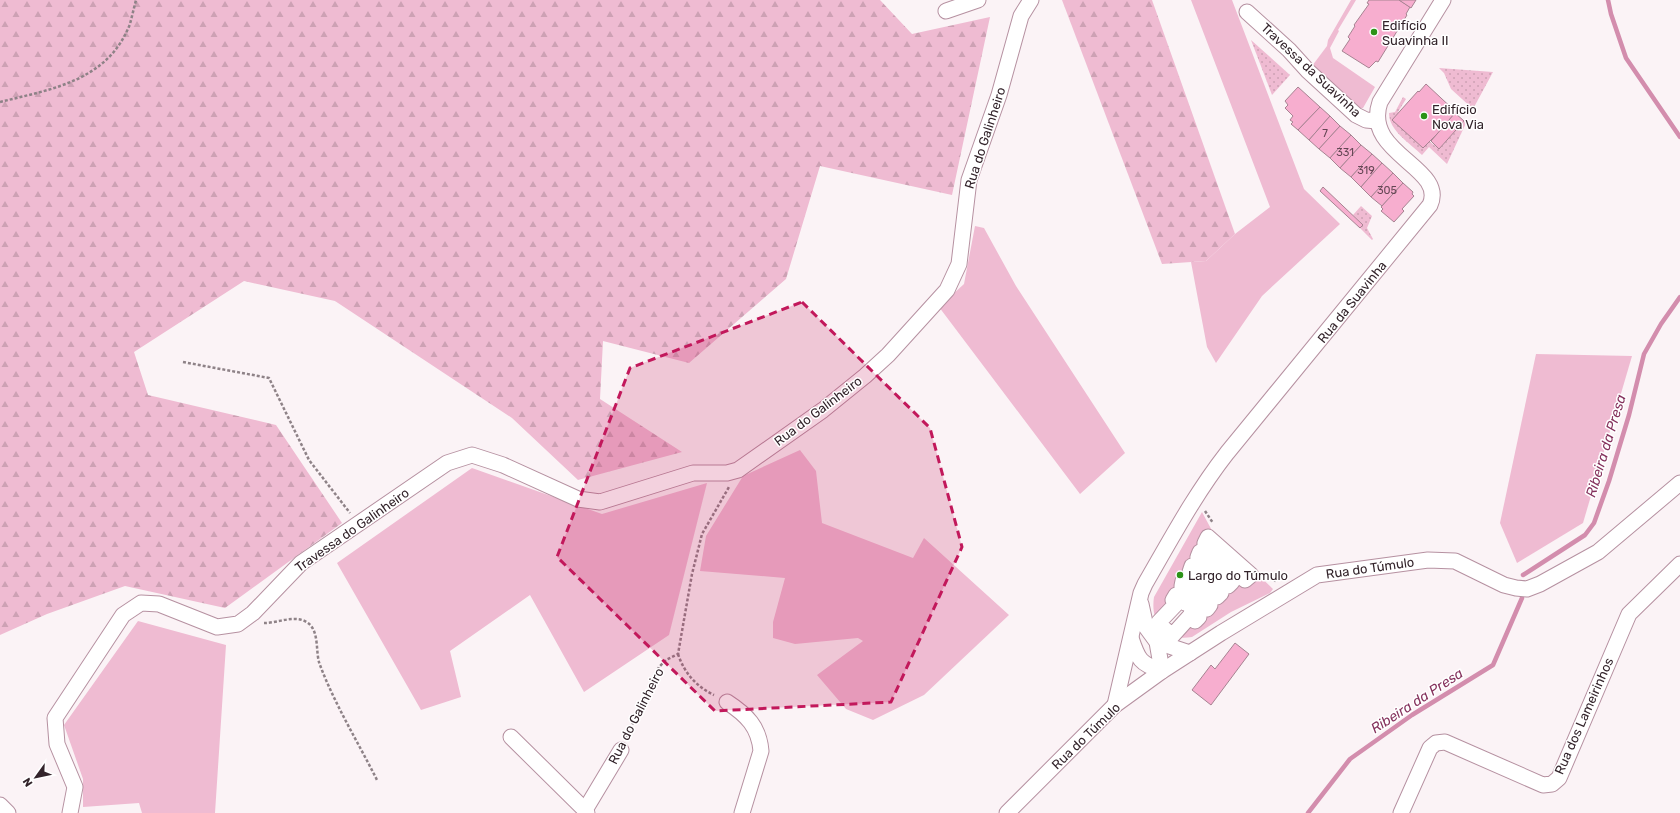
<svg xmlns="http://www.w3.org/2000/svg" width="1680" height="813" viewBox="0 0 1680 813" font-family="Rubik,sans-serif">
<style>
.grass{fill:#efbbd2;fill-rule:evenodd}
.forest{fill:url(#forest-firs)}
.park{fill:url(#park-dots)}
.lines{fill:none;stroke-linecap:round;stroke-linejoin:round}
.stream{stroke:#d38dad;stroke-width:4.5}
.building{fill:#f7aecf;stroke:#a78392}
.minor-casing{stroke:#b691a1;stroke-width:17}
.path{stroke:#8e8287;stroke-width:2.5;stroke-dasharray:3 2;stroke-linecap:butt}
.minor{stroke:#fff;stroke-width:15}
.marked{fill:#c2185b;fill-opacity:0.2;stroke:#c2185b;stroke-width:3;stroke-dasharray:8 5;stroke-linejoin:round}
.poi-dot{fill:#2c9317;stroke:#fff;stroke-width:1.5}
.labels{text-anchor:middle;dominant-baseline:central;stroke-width:3;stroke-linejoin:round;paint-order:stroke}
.number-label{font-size:11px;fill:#644654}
.poi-label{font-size:13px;fill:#33242b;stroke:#fff;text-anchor:start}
.street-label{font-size:13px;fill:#33242b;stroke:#fff}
.water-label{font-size:14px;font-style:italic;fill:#85325d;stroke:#fff}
</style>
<defs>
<pattern id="forest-firs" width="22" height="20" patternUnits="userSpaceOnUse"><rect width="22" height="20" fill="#efbbd2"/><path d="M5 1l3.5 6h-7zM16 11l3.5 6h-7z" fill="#cda1b4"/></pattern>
<pattern id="park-dots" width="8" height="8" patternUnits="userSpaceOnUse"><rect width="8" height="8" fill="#efbbd2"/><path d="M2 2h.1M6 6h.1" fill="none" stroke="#cda1b4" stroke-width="1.8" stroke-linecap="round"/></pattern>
</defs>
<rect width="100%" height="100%" fill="#fbf3f6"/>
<g class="grass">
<path d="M1191 0H1232L1304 189 1340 224 1262 296 1216 363 1207 347 1191 262 1206 261 1235 234 1270 207Z"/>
<path d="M1351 0H1356L1338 30 1339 31 1330 48 1333 58 1375 87 1363 108H1358L1312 66 1327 46 1328 40Z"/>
<path d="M975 226 984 228 1016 286 1125 453 1080 494 939 307 964 284Z"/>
<path d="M1536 354 1632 356 1583 523 1517 563 1500 523Z"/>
<path d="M800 450 816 471 822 523 913 558 924 538 1009 615 924 695 873 720 846 709 817 675 863 641 858 638 795 644 773 638V622L785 578 700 571 706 536 743 476Z"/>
<path d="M472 468 602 514 707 483 669 635 584 692 530 595 450 651 461 697 421 710 337 563Z"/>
<path d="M1202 512 1216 538 1215 540 1246 568 1249 566 1273 589 1270 593 1231 612 1192 637C1165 642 1150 623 1154 597ZM1208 538 1251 576 1245 580 1232 568 1225 575 1232 582 1229 585 1221 578 1213 586 1221 593 1217 597 1209 589 1202 597 1210 605 1206 609 1198 601 1191 609 1199 617 1195 621 1190 616 1172 636 1158 623 1177 603 1173 600 1176 595 1185 603 1192 596 1182 586 1183 581 1195 591 1202 583 1190 572 1192 566 1206 579 1212 570 1198 557 1200 552 1216 566 1222 558 1205 543Z"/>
<path d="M138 621 226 645 215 813H142L139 803 83 807V779L64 725Z"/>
</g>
<g class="forest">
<path d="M0 0H880L912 34 990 17 952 195 820 166 786 279 689 363 603 341 600 399 682 452 578 480 512 418 335 301 244 281 134 352 148 395 276 425 342 523 225 608 125 586 47 614 0 635Z"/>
<path d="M1062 0H1152L1235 234 1206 261 1162 264Z"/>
</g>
<g class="park">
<path d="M1251 40 1290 75 1272 95Z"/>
<path d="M1439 68 1493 72 1473 109 1451 89 1444 73Z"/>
<path d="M1403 97 1406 99 1398 112 1399 113 1393 120 1423 148 1429 141 1439 149 1464 121 1466 123 1447 164 1429 147 1422 155C1410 143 1389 131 1389 113L1395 112Z"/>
<path d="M1361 206 1372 216 1367 228 1373 239 1372 240 1360 228 1363 225 1353 215Z"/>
</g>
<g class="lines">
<g class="stream">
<path d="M1608 0 1611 14 1626 58 1680 137"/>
<path d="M1523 575 1585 535 1594 523 1609 481 1629 415 1644 354 1661 324 1680 297"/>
<path d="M1308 813 1350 759 1412 715 1493 665 1522 598"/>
</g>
</g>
<g class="building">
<path d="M1369 0H1399L1410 7 1406 14 1407 15 1378 62 1376 61 1369 68 1342 51 1350 39 1348 37 1355 26 1354 25 1369 4 1367 3Z"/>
<path d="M1399 0H1416L1411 8Z"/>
<path d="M1426 84 1456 112 1449 120 1450 121 1423 148 1392 120 1418 91 1419 92Z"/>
<path d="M1298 87 1320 107 1298 130 1291 124 1293 122 1290 120 1293 116 1285 108 1288 105 1285 101Z"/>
<path d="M1320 107 1330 116 1309 140 1298 130Z"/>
<path d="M1455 113 1464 121 1439 149 1431 141Z"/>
<path d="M1330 116 1340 126 1319 149 1309 140Z"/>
<path d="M1340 126 1351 135 1330 158 1319 149Z"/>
<path d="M1351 135 1361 145 1340 168 1330 158Z"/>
<path d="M1361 145 1372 154 1351 177 1340 168Z"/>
<path d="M1372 154 1382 163 1361 187 1351 177Z"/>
<path d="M1382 163 1393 173 1371 197 1361 187Z"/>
<path d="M1393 173 1403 183 1382 206 1371 197Z"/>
<path d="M1403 183 1413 192 1412 194 1414 196 1402 209 1404 211 1394 222 1381 211 1383 209 1381 207Z"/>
<path d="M1323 187 1363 225 1360 228 1320 191Z"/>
<path d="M1235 643 1249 654 1211 705 1192 690 1211 665 1215 669Z"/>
</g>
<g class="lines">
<defs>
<g id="minor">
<path d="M946 11 978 0"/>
<path d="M1247 12 1289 50 1308 71 1356 115 1366 120 1377 121"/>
<path d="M1208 537 1251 575 1245 580 1232 568 1225 575 1232 582 1228 586 1221 578 1213 586 1221 593 1217 597 1209 589 1202 597 1210 605 1207 609 1198 601 1191 609 1199 617 1195 621 1190 616 1172 636 1158 623 1177 603 1173 600 1176 595 1185 603 1192 596 1182 586 1183 581 1195 591 1202 583 1190 572 1192 566 1206 579 1212 570 1198 557 1200 552 1216 566 1222 558 1205 543Z"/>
<path d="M1131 638C1138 659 1140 664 1162 671L1157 642 1146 627 1141 604"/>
<path d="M1157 642 1190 653"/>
<path d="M727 702C747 715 759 727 761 751L742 813"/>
<path d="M1115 705 1141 593 1145 584C1171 539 1195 494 1227 453L1430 205C1447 167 1362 154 1380 102L1443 0"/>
<path d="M511 737 585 810"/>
<path d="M0 805 8 813"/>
<path d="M70 813 75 787 57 744 55 718 123 615 141 603 159 604 217 627 238 624 253 613 301 563 447 463 472 455 503 465 578 499 600 502 693 473H727L738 470 823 410 865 376 888 355 947 290 959 264 969 180 999 95 1021 16 1031 0"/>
<path d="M587 813 585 810 621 750"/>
<path d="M1007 813 1115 705 1162 671 1221 633 1317 575 1428 560 1455 561 1504 585 1516 588 1527 589 1540 584 1598 552 1680 483"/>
<path d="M1401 813 1430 748 1436 743 1445 742 1543 785 1552 784 1559 778 1629 614 1680 564"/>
</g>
</defs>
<use href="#minor" class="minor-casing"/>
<g class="path">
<path d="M0 102C52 89 108 81 130 24 132 16 134 8 136 0"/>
<path d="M183 362 269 378 309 460 350 513"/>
<path d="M1205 511 1213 523"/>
<path d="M1265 574 1277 582"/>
<path d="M264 623C278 623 296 614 308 623 320 632 315 653 320 665 335 705 358 742 377 780"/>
<path d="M678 654C684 673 697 687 714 695"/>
<path d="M626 738 659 667 666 660 678 654 692 574 702 534 729 487"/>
</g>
<use href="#minor" class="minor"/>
</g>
<path class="marked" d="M802 302 930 428 962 547 891 702 715 711 557 557 630 368Z"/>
<g class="poi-dot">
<circle cx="1374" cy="32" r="4"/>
<circle cx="1424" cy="116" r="4"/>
<circle cx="1180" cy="575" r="4"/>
</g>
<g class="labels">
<g class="number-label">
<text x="1325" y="133">7</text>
<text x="1345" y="152">331</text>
<text x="1366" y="170">319</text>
<text x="1387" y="190">305</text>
</g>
<g class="poi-label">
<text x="1382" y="25">Edifício<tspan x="1382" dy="15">Suavinha II</tspan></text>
<text x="1432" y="109">Edifício<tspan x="1432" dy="15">Nova Via</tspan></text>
<text x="1188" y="575">Largo do Túmulo</text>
</g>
<g class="street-label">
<text transform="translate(1311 70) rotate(43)">Travessa da Suavinha</text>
<text transform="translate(985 138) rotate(-72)">Rua do Galinheiro</text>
<text transform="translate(1352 302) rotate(-51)">Rua da Suavinha</text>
<text transform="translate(818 411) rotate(-37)">Rua do Galinheiro</text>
<text transform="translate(352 530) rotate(-35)">Travessa do Galinheiro</text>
<text transform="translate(1370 568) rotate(-8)">Rua do Túmulo</text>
<text transform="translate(636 716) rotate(-63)">Rua do Galinheiro</text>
<text transform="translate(1584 716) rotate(-66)">Rua dos Lameirinhos</text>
<text transform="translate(1086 736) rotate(-44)">Rua do Túmulo</text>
</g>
<g class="water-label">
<text transform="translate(1606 446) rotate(-73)">Ribeira da Presa</text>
<text transform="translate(1417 701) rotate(-33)">Ribeira da Presa</text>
</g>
</g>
<g transform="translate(36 777) rotate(237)" stroke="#ffffff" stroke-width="3" paint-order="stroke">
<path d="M0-3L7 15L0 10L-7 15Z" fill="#33242b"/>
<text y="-6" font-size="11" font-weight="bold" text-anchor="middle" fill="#33242b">N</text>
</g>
</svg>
